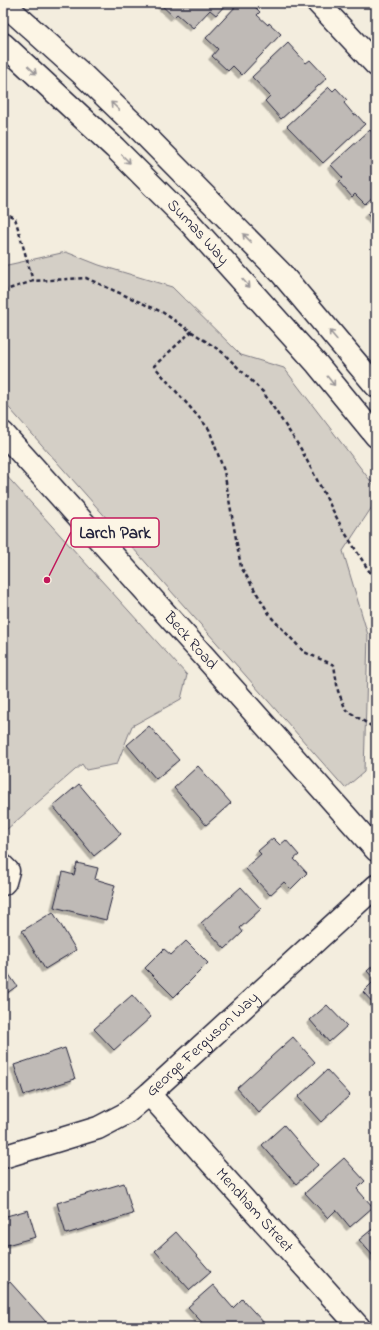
<svg xmlns="http://www.w3.org/2000/svg" width="379" height="1330" viewBox="0 0 379 1330" font-family="'Indie Flower',sans-serif">
<style>
.green{fill:#d4cfc6;stroke:#7b7880}
.building{fill:#bfbab6;stroke:#22223b;filter:url(#shadow)}
.lines{fill:none;stroke-linecap:round;stroke-linejoin:round}
.minor-casing{stroke:#22223b;stroke-width:25}
.highway-casing{stroke:#22223b;stroke-width:25}
.path{stroke:#22223b;stroke-width:2.5;stroke-dasharray:4 3;stroke-linecap:butt}
.minor{stroke:#fcf5e5;stroke-width:22}
.highway{stroke:#fcf5e5;stroke-width:22}
.oneway{stroke:#9a9698}
.labels{text-anchor:middle;dominant-baseline:central;stroke-width:3;stroke-linejoin:round;paint-order:stroke}
.street-label{font-size:16px;fill:#22223b;stroke:#fcf5e5}
.leader{fill:none;stroke:#c2185b;stroke-width:1.5}
.callout-dot{fill:#c2185b;stroke:#fcf5e5;stroke-width:1.5}
.callout{fill:#fcf5e5;stroke:#c2185b;stroke-width:1.5}
.callout-label{font-size:17px;text-anchor:middle;font-weight:bold;fill:#22223b}
</style>
<defs>
<filter id="shadow"><feDropShadow dx="-3.5" dy="3.5" stdDeviation="0" flood-color="#0004"/></filter>
</defs>
<rect width="100%" height="100%" fill="#f3edde"/>
<filter id="ink" filterUnits="userSpaceOnUse"><feTurbulence type="fractalNoise" baseFrequency=".025" numOctaves="2"/><feDisplacementMap in="SourceGraphic" scale="8" xChannelSelector="R" yChannelSelector="G"/><feConvolveMatrix kernelMatrix="1 2 1 2 8 2 1 2 1" color-interpolation-filters="sRGB"/></filter>
<g filter="url(#ink)">
<g class="green">
<path d="M66 252 99 265 172 287 241 355 284 368 376 488V501L343 551 368 635 364 772 345 788 3 401V266Z"/>
<path d="M3 472 187 675 181 699 132 726 117 764 86 770 82 764 6 830 5 834H3Z"/>
</g>
<g class="building">
<path d="M159 3H227L216 15 210 10 193 28 177 14 174 17Z"/>
<path d="M239 3H243L245 5 247 3H251L260 12 257 15 268 25 269 23 281 34 242 75 233 66 228 71 212 56 218 49 206 38Z"/>
<path d="M288 43 306 63 310 60 327 78 281 119 265 101 270 96 252 77Z"/>
<path d="M329 87 333 91 336 88 347 100 344 103 354 115 356 114 365 124 323 163 287 126Z"/>
<path d="M370 130 376 137V194L365 204 355 194 352 197 339 182 343 178 331 165Z"/>
<path d="M376 206V224L367 214Z"/>
<path d="M149 726 179 760 156 779 127 745Z"/>
<path d="M198 766 231 803 206 825 174 788Z"/>
<path d="M79 784 121 834 94 856 53 806Z"/>
<path d="M273 838 280 845 286 840 299 855 294 859 307 873 291 889 284 882 270 895 245 868 261 854 258 851Z"/>
<path d="M77 863 98 868 95 879 115 885 106 920 54 907 63 872 74 875Z"/>
<path d="M241 887 261 909 240 928 243 932 225 949 201 923Z"/>
<path d="M53 912 76 950 45 969 22 931Z"/>
<path d="M186 941 208 963 174 997 145 968 164 949 171 955Z"/>
<path d="M376 963V1006L363 992 375 980 367 971Z"/>
<path d="M3 966 17 986 3 996Z"/>
<path d="M132 995 151 1017 114 1050 94 1029Z"/>
<path d="M327 1005 347 1026 329 1042 310 1020Z"/>
<path d="M293 1037 315 1062 259 1113 237 1088Z"/>
<path d="M65 1048 75 1079 24 1095 14 1065Z"/>
<path d="M327 1070 350 1095 321 1122 298 1097Z"/>
<path d="M284 1125 318 1165 296 1184 262 1145Z"/>
<path d="M344 1158 365 1181 357 1189 373 1207 350 1227 336 1210 328 1218 305 1193Z"/>
<path d="M124 1183 133 1214 66 1234 57 1203Z"/>
<path d="M28 1210 36 1237 3 1246V1217Z"/>
<path d="M376 1226V1259L359 1240Z"/>
<path d="M176 1232 211 1272 190 1290 155 1251Z"/>
<path d="M3 1281 6 1285 10 1282 46 1322 40 1327H3Z"/>
<path d="M213 1285 233 1308 242 1299 265 1324 262 1327H206L188 1307Z"/>
</g>
<g class="lines">
<defs>
<g id="minor">
<path d="M318 3 376 65"/>
<path id="s1" d="M3 433 203 655 376 850"/>
<path d="M3 866 8 871 5 882 3 884"/>
<path id="s2" d="M149 1094 359 1327"/>
<path id="s3" d="M3 1157 98 1128 125 1114 149 1094 376 886"/>
</g>
<g id="highway">
<path d="M3 3 82 74 141 131 281 273 376 386"/>
<path id="s4" d="M3 44 115 148 190 223 317 364 376 436"/>
</g>
</defs>
<use href="#minor" class="minor-casing"/>
<use href="#highway" class="highway-casing"/>
<g class="path">
<path d="M3 212 15 218 33 281"/>
<path d="M3 291 33 281 86 278 162 312 222 352 263 392 301 449 342 528 376 582"/>
<path d="M192 331 154 366 209 429 224 471 241 567 271 617 304 652 334 665 338 691 346 710 376 729"/>
</g>
<use href="#minor" class="minor"/>
<use href="#highway" class="highway"/>
</g>
<defs><path id="oneway-shaft" d="M-6 0H5M1.5-3L5.5 0L1.5 3" fill="none" stroke-width="1.6" stroke-linecap="round" stroke-linejoin="round"/></defs>
<g class="oneway">
<use href="#oneway-shaft" transform="translate(32 70) rotate(43)"/>
<use href="#oneway-shaft" transform="translate(115 106) rotate(-136)"/>
<use href="#oneway-shaft" transform="translate(126 159) rotate(45)"/>
<use href="#oneway-shaft" transform="translate(247 238) rotate(-134)"/>
<use href="#oneway-shaft" transform="translate(246 283) rotate(48)"/>
<use href="#oneway-shaft" transform="translate(333 335) rotate(-130)"/>
<use href="#oneway-shaft" transform="translate(331 381) rotate(51)"/>
</g>
</g>
<g class="labels">
<g class="street-label">
<text stroke="none"><textPath href="#s4" startOffset="271">Sumas Way</textPath></text>
<text stroke="none"><textPath href="#s1" startOffset="280">Beck Road</textPath></text>
<text stroke="none"><textPath href="#s3" startOffset="234">George Ferguson Way</textPath></text>
<text stroke="none"><textPath href="#s2" startOffset="157">Mendham Street</textPath></text>
</g>
</g>
<path class="leader" d="M47 580L71 532"/>
<circle class="callout-dot" cx="47" cy="580" r="4"/>
<rect class="callout" x="71" y="518" width="88" height="29" rx="4"/>
<g class="callout-label">
<text x="115" y="538">Larch Park</text>
</g>
<rect width="379" height="1330" fill="none" stroke="#fcf5e5" stroke-width="16"/>
<rect x="8" y="8" width="363" height="1314" fill="none" stroke="#22223b" stroke-width="1.5" filter="url(#ink)"/>
</svg>
